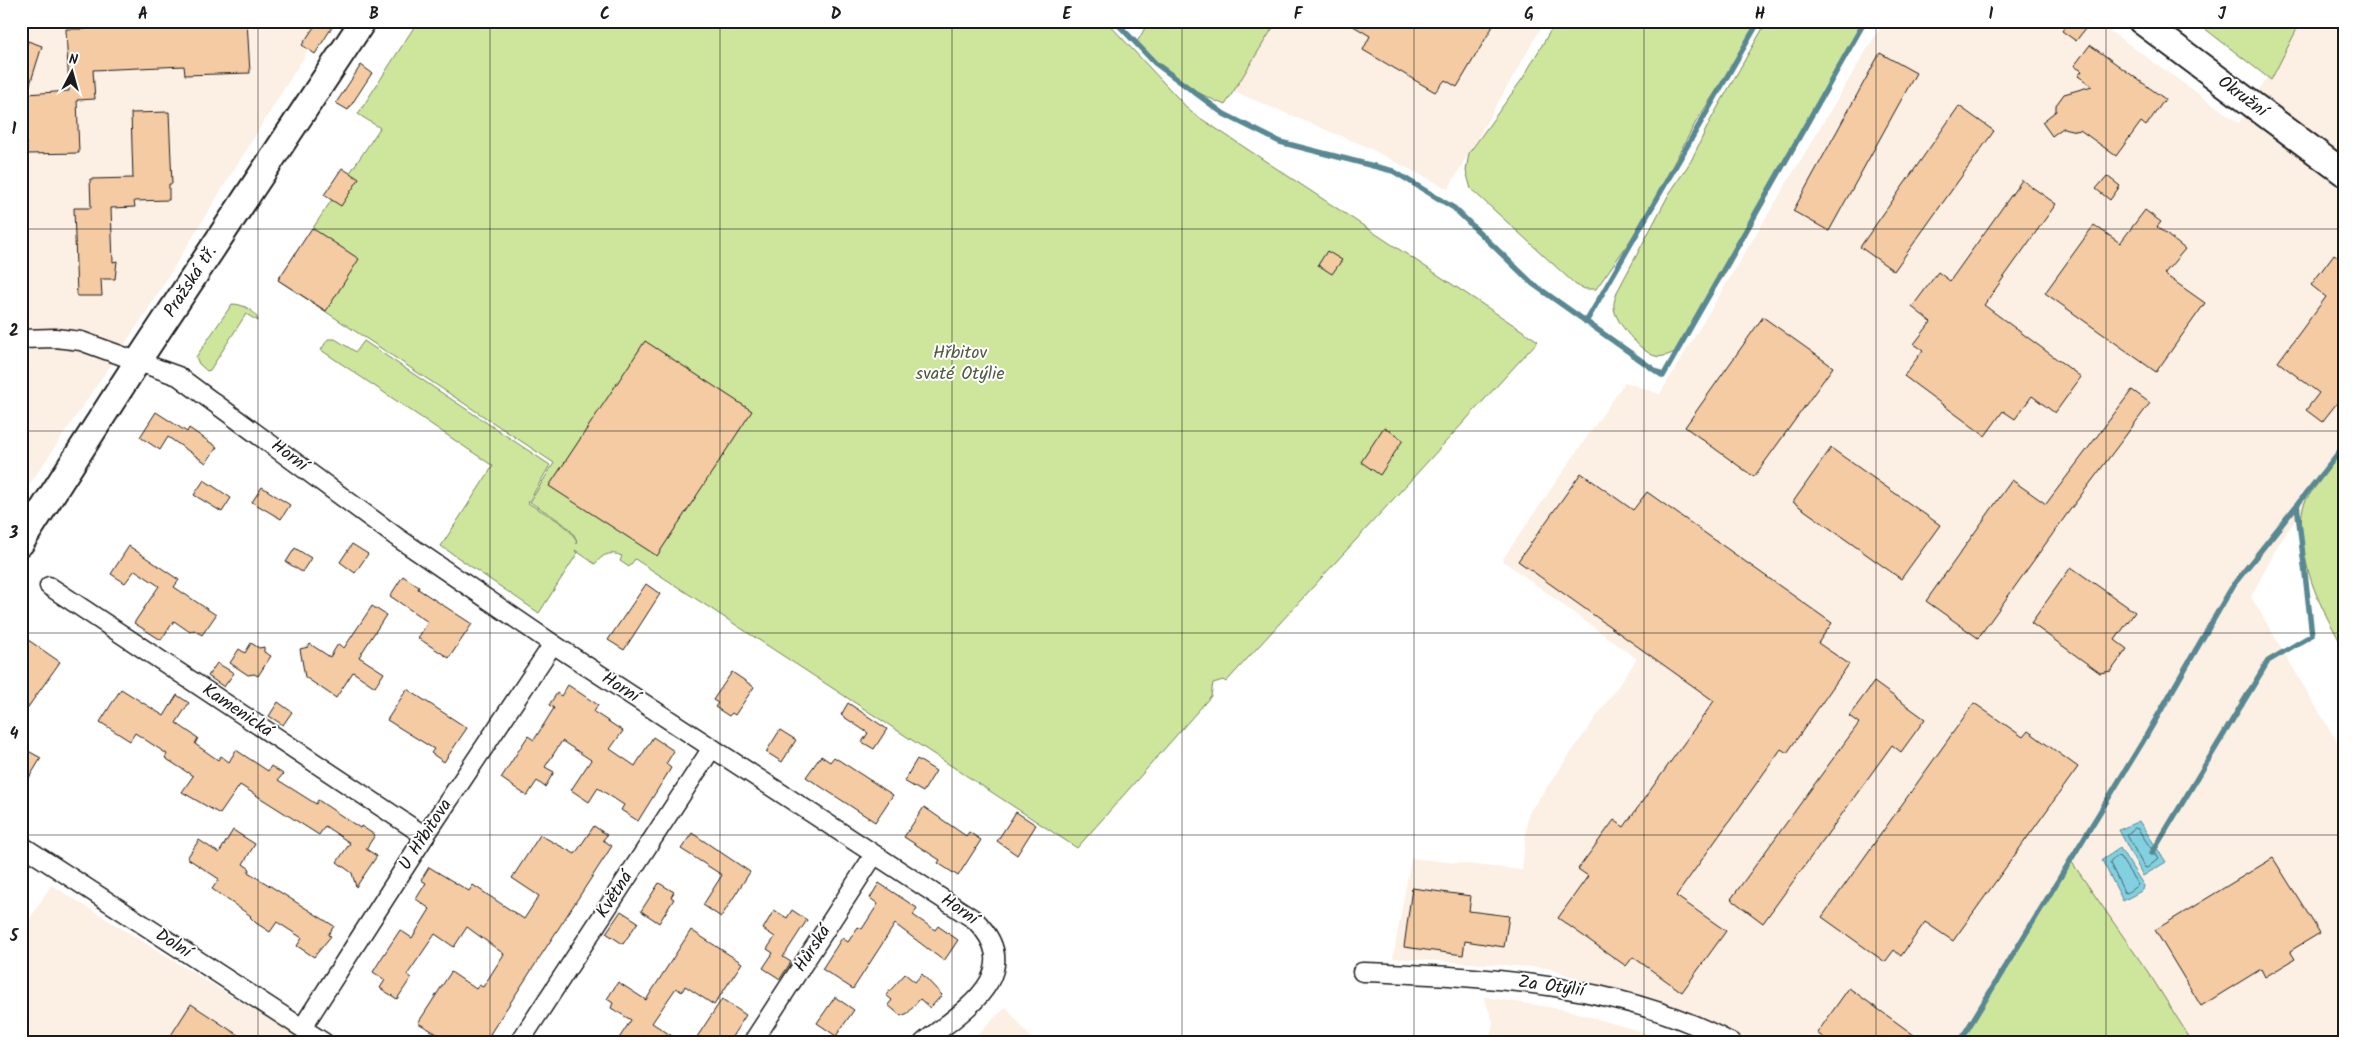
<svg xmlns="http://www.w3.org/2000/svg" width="2365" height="1064" viewBox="0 0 2365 1064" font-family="Kalam,sans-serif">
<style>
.built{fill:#fcefe3}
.green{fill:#cee69c;stroke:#75815c}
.water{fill:#82d0e0;stroke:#598892}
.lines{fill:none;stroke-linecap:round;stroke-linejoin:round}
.shore{stroke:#45646a;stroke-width:1}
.stream{stroke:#598892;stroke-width:5.5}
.building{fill:#f4cba3;stroke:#1c1c1c}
.minor-casing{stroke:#1c1c1c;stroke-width:21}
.secondary-casing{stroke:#1c1c1c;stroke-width:29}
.minor{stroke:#fff;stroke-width:18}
.secondary{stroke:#fff;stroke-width:25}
.grid{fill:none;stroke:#1c1c1c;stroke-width:1;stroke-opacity:0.55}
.labels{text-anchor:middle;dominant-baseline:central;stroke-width:4;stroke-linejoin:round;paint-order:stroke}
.street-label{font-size:18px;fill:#1c1c1c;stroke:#fff}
.park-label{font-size:18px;fill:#515942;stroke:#fff}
.neatline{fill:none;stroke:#1c1c1c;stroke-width:2}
.grid-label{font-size:16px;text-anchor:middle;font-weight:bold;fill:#1c1c1c}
</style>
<rect width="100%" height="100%" fill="#fff"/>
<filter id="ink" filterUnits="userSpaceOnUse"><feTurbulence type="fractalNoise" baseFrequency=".02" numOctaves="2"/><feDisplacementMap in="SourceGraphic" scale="10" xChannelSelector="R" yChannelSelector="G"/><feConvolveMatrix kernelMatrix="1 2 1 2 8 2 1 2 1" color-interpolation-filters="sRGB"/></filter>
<g filter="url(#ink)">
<g class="built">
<path d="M21 21H326L145 314 21 497Z"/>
<path d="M1253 21H1545L1448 189 1365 146 1218 85Z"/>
<path d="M1884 21H2096L2239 123 2267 77 2271 79 2301 21H2344V449L2321 477 2303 505 2302 510 2277 547 2251 597 2344 754V1033L2328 1043H2193L2152 978 2071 862 1976 1017 1957 1043H1751L1548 968 1393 958 1411 858 1522 870 1528 814 1637 659 1502 560 1625 382 1660 394Z"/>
<path d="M51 885 293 1034 307 1043H21V933Z"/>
<path d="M1484 997 1567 1010 1680 1043H1489L1493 1022Z"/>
<path d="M1006 1007 1035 1043H968Z"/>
</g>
<g class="green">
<path d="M418 21H1106L1191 112 1538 341 1226 682 1223 680 1213 683 1211 696 1077 848 635 559 629 567 620 561 622 556C610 551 603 554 595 564L575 550 577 554 539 613 441 546 493 466 321 350 328 339H335L356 352 364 341 550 465 528 503C543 513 573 525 577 544 577 527 543 511 530 502L554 463 278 280 380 128 358 114Z"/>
<path d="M1149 21H1277L1225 105C1190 90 1160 73 1137 42Z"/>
<path d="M1556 21H1758L1746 44 1696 122 1637 231 1596 289H1585L1576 285 1471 189 1466 171 1469 153 1523 78Z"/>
<path d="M1767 21H1867L1724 275 1677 351C1670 354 1663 358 1655 356 1641 352 1614 321 1614 307 1613 303 1616 297 1617 292L1669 194 1691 161 1710 121Z"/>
<path d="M2195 21H2301L2271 80Z"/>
<path d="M232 304C242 304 256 310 258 321L246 314 210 370 207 371 199 364 196 357Z"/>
<path d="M2344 449V649C2322 608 2307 584 2302 536 2301 523 2300 511 2307 498Z"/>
<path d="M2071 861 2152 978 2193 1043H1960Z"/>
</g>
<g class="water">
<path d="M2139 821 2166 862 2143 876 2119 830Z"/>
<path d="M2120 848 2144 886 2143 890 2123 901 2102 860Z"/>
</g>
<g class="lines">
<g class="shore">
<path d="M2135 828 2138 829 2158 859 2147 868 2144 867 2127 835Z"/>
<path d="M2117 856 2120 857 2138 885 2127 893 2124 892 2110 863Z"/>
</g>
<g class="stream">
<path d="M1115 21 1155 63 1224 114 1280 142 1393 171 1454 208 1533 284 1663 376 1865 21"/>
<path d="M1586 322 1759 21"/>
<path d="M2152 853 2268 661 2312 635 2297 504"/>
<path d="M1959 1043 2142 743 2234 584 2344 446"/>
</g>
</g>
<g class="building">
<path d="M86 21H247L250 73 185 75 184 66 93 70 95 99 77 100 79 153 27 154 25 102H21V61L28 41 42 46 27 94 69 91 66 29H86Z"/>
<path d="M318 21H336L315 54 302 45Z"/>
<path d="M1345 21H1484L1493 26 1457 87 1445 80 1435 92 1363 50 1370 36Z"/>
<path d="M2069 21H2091L2076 41 2062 31Z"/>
<path d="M2090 45 2165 99 2146 126 2141 122 2116 156 2080 130 2076 131 2063 128 2052 136 2042 122 2056 111V105L2064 94 2092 86 2078 76 2082 71 2074 66Z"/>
<path d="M1880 53 1916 73 1829 231 1793 211Z"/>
<path d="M361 65 372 73 348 110 336 103Z"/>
<path d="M1959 106 1994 131 1894 271 1860 247Z"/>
<path d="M169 112 172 184H169V200L134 201 135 207 111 208 113 262 117 261 115 279H101L102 296H77L74 208H91L90 179 133 178 131 113Z"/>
<path d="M342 168 359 179 341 206 324 195Z"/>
<path d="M2107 176 2120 186 2110 200 2096 189Z"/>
<path d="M2022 180 2056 204 1984 305 2081 377 2055 413 2032 396 2015 419 2003 411 1985 436 1904 376 1923 350 1914 344 1931 322 1912 307 1938 272 1950 281Z"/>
<path d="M2145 210 2161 222 2157 227 2185 249 2164 274 2205 303 2156 372 2045 293 2094 225 2120 243Z"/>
<path d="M312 228 359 259 326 311 278 280Z"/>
<path d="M1327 251 1342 260 1332 274 1318 265Z"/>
<path d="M2334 254 2344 261V394L2322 422 2306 410 2319 393 2278 362 2326 297 2311 285Z"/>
<path d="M1763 317 1833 367 1754 477 1685 427Z"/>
<path d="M645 341 752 411 657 556 549 486Z"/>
<path d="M2132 390 2150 403 2067 514 1978 638 1926 601 2012 480 2046 504Z"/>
<path d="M156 412 187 432 189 428 217 447 206 463 168 437 160 450 140 437Z"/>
<path d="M1384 427 1403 440 1380 475 1361 462Z"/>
<path d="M1831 448 1940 525 1901 579 1793 502Z"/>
<path d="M1581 473 1633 510 1647 492 1832 623 1818 643 1849 664 1787 753 1781 749 1676 896 1726 931 1682 992 1633 957 1626 966 1558 918 1588 876 1578 869 1614 820 1624 827 1714 701 1518 561Z"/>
<path d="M204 480 231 498 222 512 194 495Z"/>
<path d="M262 487 290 505 281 519 252 502Z"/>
<path d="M352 544 368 554 355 573 340 562Z"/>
<path d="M129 546 179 580 174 587 216 615 202 635 194 630 190 632 174 621 161 640 134 623 159 586 135 570 125 583 111 574Z"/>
<path d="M295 548 311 558 302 572 286 562Z"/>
<path d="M2071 567 2135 612 2115 640 2127 649 2111 671 2100 673 2031 623Z"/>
<path d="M403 576 419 587 418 589 472 624 449 658 418 638 428 622 390 596Z"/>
<path d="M646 584 660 594 624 650 608 640Z"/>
<path d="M372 606 386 615 359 657 384 673 375 687 353 672 336 698 305 677 300 649 308 647 310 644 330 657 338 644 344 648Z"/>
<path d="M21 635 60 662 21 717Z"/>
<path d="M251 643 259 648 264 647V652L271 656 258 676 254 674 248 675 230 663 239 649 245 653Z"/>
<path d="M217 663 234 673 224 687 208 676Z"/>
<path d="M732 672 754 687 735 715 732 713 729 716 715 707 718 703 713 700Z"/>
<path d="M1874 682 1925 719 1901 752 1892 745 1763 923 1731 899 1859 723 1849 716Z"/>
<path d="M568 685 598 705 594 712 623 731 610 749 635 766 653 737 674 751 666 764 671 768 638 821 621 810 624 805 598 788 589 802 571 790 591 760 562 741 545 767 554 772 545 787 537 781 527 796 501 778 528 736 534 740 554 708 549 705 557 693 561 696Z"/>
<path d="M121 689 164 716 177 695 189 703 176 723 198 738 195 744 218 760 221 756 229 762 236 750 268 771 271 766 283 774 278 780 316 804 318 800 360 828 361 826 375 835 366 849 377 856 356 887 352 873 337 862 350 843 325 826 319 835 240 785 220 814 182 792 193 776 165 758 167 754 135 733 130 741 100 722Z"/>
<path d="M407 689 467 728 444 762 431 753 434 749 387 720Z"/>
<path d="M278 702 292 712 283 725 269 716Z"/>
<path d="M848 703 887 729 874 749 862 742 868 733 841 715Z"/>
<path d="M1974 703 2023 737 2028 731 2078 767 1953 941 1925 922 1901 956 1894 950 1885 962 1822 917Z"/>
<path d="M780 730 796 740 782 762 766 752Z"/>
<path d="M21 747 41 758 21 791Z"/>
<path d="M821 756 830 762 834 757 893 795 875 822 806 777Z"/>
<path d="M917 759 936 771 923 792 904 781Z"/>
<path d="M924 807 966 836 969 832 981 840 958 876 938 863 940 860 904 837Z"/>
<path d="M1016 812 1036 825 1017 855 997 841Z"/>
<path d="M594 826 607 835 603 840 612 846 490 1034 503 1043H453L418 1023 451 972 476 989 479 985 483 987 504 954 467 927 454 947 435 934 407 975 411 978 397 999 380 988 385 980 373 972 381 959 400 930 412 938 430 909 416 899 426 883 421 880 429 867 469 891 473 885 524 919 539 896 512 878 540 835 575 854Z"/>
<path d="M233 830 255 844 243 864 250 869 248 872 334 926 328 935 331 936 314 957 297 946 302 938 277 922 270 932 256 923 250 917 251 916 212 889 219 879 187 858 199 840 219 853Z"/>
<path d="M692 833 750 872 721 917 703 905 722 875 681 849Z"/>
<path d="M2273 858 2320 933 2290 951 2295 959 2265 977 2261 969 2201 1006 2155 930Z"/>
<path d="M659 883 674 892 671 897 674 899 659 923 641 911Z"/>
<path d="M879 883 917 908 913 915 935 930 938 926 958 940 944 961 895 924 853 989 822 969 842 938 848 942 858 927 862 929 878 904 870 898Z"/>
<path d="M1412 888 1471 896 1469 911 1509 916 1504 947 1465 941 1463 955 1404 947Z"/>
<path d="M774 910 787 918 792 910 807 920 783 957 791 962 780 979 763 968 773 953 767 949 775 937 763 929Z"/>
<path d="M621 911 638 922 623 944 606 933Z"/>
<path d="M691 930 742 963 714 1005 685 986 682 992 676 988 652 1023 683 1043H616L631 1020 611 1008 613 1003 607 999 618 982 646 1000Z"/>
<path d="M905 974 915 982 922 974 942 995 930 1008 920 999 908 1013 901 1016 888 1005 892 1000 886 995Z"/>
<path d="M1849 988 1925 1043H1831L1817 1033Z"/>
<path d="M835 997 854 1010 836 1036 817 1023Z"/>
<path d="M722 999 746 1015 728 1043H693Z"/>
<path d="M191 1004 250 1043H166Z"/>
</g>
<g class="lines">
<defs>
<g id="minor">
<path d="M21 339 55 338 81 341 178 376 398 538 553 644 975 920C1029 974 962 1011 923 1043"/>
<path d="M49 586 425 836"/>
<path d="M21 845 325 1043"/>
<path d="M1362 972C1487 977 1619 982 1732 1043"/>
<path d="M302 1028 425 836 553 644"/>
<path d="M519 1043 712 748"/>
<path d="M752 1043 874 855"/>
</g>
<g id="secondary">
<path d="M2141 21 2344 173"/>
<path d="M21 543 138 361 363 21"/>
</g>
</defs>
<use href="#minor" class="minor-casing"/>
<use href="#secondary" class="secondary-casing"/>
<use href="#minor" class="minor"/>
<use href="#secondary" class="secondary"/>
</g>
</g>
<path class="grid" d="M258 21V1043M490 21V1043M720 21V1043M952 21V1043M1182 21V1043M1414 21V1043M1644 21V1043M1876 21V1043M2106 21V1043M21 229H2344M21 431H2344M21 633H2344M21 835H2344"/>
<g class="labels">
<g class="street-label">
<text transform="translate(2242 97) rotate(37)">Okružní</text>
<text transform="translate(191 282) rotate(-57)">Pražská tř.</text>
<text transform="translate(289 456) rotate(37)">Horní</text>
<text transform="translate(620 688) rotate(33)">Horní</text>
<text transform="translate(237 711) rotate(34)">Kamenická</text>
<text transform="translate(426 835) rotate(-57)">U Hřbitova</text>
<text transform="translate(615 895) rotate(-57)">Květná</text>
<text transform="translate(959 910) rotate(35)">Horní</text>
<text transform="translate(173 944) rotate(33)">Dolní</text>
<text transform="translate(813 949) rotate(-57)">Hůrská</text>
<text transform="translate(1551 987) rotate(8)">Za Otýlií</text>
</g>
<g class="park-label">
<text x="960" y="353">Hřbitov<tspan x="960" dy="21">svaté Otýlie</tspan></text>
</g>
</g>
<rect width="2365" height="1064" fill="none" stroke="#fff" stroke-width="55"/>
<g transform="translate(72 72) rotate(6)" stroke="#ffffff" stroke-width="4" paint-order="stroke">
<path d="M0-4L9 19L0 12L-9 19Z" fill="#1c1c1c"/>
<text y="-8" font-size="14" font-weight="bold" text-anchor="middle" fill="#1c1c1c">N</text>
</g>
<rect x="28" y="28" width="2310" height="1008" class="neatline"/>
<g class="grid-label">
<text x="143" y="19">A</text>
<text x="374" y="19">B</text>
<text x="605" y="19">C</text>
<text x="836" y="19">D</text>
<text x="1067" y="19">E</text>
<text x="1298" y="19">F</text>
<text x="1529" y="19">G</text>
<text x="1760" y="19">H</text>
<text x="1991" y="19">I</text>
<text x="2222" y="19">J</text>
<text x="14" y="134">1</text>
<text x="14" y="336">2</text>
<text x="14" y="538">3</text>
<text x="14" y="739">4</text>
<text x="14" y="941">5</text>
</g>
</svg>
